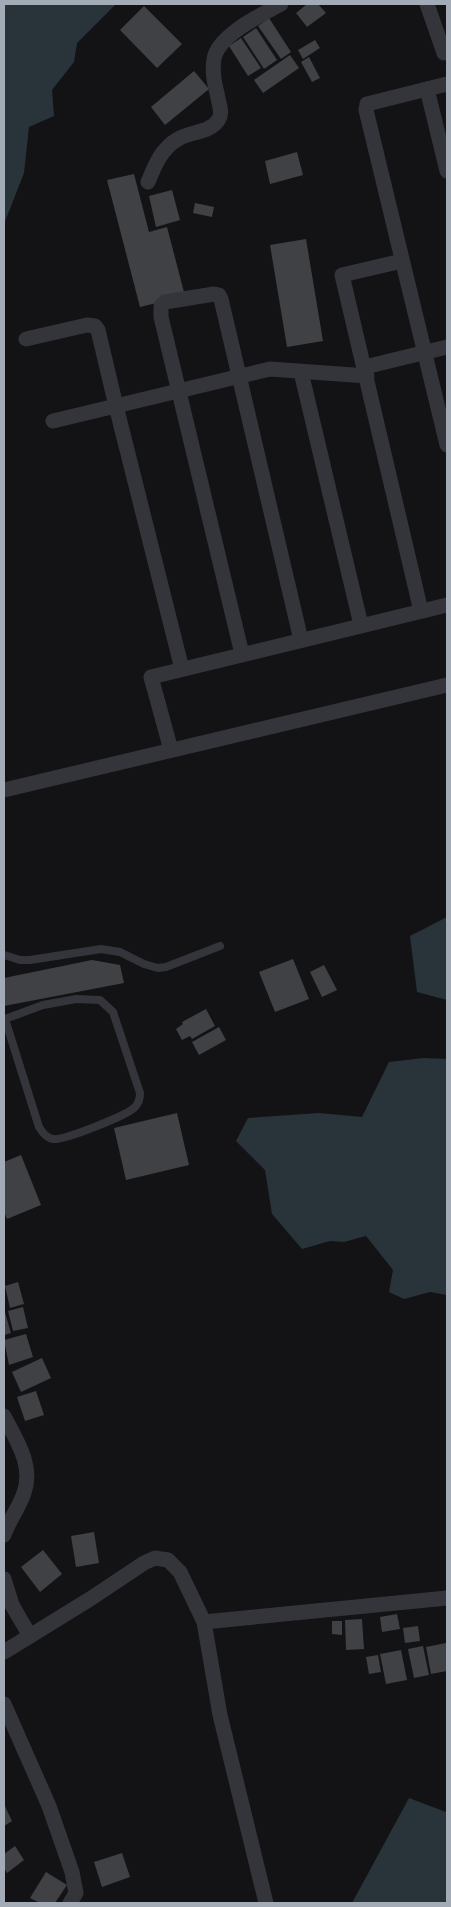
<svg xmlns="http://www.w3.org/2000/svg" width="451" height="1907" viewBox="0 0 451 1907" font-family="'Exo 2',sans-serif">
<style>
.water{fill:#283439}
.building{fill:#3f4145}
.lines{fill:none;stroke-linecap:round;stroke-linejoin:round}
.lane{stroke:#33353a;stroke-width:8}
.street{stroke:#33353a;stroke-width:15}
</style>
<rect width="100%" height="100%" fill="#131315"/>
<g class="water">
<path d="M4 4H116L77 43 74 62 52 90 54 116 29 127 24 173 4 224Z"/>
<path d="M447 917V1000L417 992 410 936Z"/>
<path d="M423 1058 447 1059V1295L430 1292 404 1299 389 1292 393 1270 366 1236 344 1242 330 1241 302 1249 272 1214 265 1170 236 1141 248 1118 319 1113 362 1117 389 1062Z"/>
<path d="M409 1798 446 1812 447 1810V1903H352Z"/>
</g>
<g class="building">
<path d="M307 4H318L326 13 307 27 296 13Z"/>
<path d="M144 6 182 44 157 68 120 30Z"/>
<path d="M269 18 291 52 281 59 258 26Z"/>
<path d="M256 28 277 60 264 69 243 37Z"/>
<path d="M241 38 261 68 248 76 229 46Z"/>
<path d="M315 40 320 48 303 59 298 50Z"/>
<path d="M290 55 299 68 263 93 254 80Z"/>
<path d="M309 57 320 78 312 82 301 62Z"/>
<path d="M194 71 209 89 165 125 151 107Z"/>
<path d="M297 152 303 175 270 184 265 161Z"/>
<path d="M134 174 149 232 167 227 185 296 140 307 107 180Z"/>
<path d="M172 190 180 220 156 227 149 196Z"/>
<path d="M195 203 214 207 212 217 193 213Z"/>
<path d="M306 239 323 341 287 347 270 245Z"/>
<path d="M293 959 309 999 275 1012 259 972Z"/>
<path d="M92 960 120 965 124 983 4 1006V978Z"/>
<path d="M324 965 337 990 322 997 310 972Z"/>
<path d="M206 1009 215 1026 192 1039 190 1036 182 1040 176 1029 183 1024 182 1022Z"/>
<path d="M219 1027 226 1040 199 1055 192 1042Z"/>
<path d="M177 1113 189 1165 126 1180 114 1128Z"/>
<path d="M21 1155 41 1205 7 1219 4 1212V1162Z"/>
<path d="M18 1282 24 1304 10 1308 5 1286Z"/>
<path d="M23 1307 28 1328 13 1331 8 1311Z"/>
<path d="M4 1309 11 1333 4 1335Z"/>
<path d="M26 1334 33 1357 9 1365 4 1340Z"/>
<path d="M42 1358 51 1378 21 1392 12 1372Z"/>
<path d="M36 1391 44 1415 25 1421 17 1397Z"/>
<path d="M94 1532 99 1563 76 1567 71 1536Z"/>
<path d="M43 1550 62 1574 40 1592 21 1567Z"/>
<path d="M397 1614 400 1629 382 1632 380 1617Z"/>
<path d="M362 1619 364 1649 346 1650 345 1620Z"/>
<path d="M332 1621H342V1635L332 1634Z"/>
<path d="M418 1626 420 1641 405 1643 403 1628Z"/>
<path d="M446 1643 447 1671 431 1674 426 1647Z"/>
<path d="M423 1646 429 1675 414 1678 408 1649Z"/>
<path d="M401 1650 407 1680 386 1684 380 1654Z"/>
<path d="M378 1655 381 1672 369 1674 366 1657Z"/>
<path d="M4 1804 12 1821 4 1826Z"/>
<path d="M15 1846 24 1860 7 1873 4 1868V1854Z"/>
<path d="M122 1853 130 1877 102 1887 94 1862Z"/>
<path d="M46 1872 67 1885 55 1903H40L30 1898Z"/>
</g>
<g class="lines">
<g class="lane">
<path d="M4 955 20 960H30L101 949 120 952 144 964 158 968 166 967 220 946"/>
<path d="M76 999 100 1000 113 1012 140 1093C140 1099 139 1103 135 1107 128 1115 63 1141 53 1139 46 1138 42 1132 39 1127L5 1019 43 1005Z"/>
</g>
<g class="street">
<path d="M427 4 444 53 447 51"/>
<path d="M447 84 367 104 366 110 447 445"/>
<path d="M427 89 447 171"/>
<path d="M148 182C155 165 161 149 178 139 190 131 210 134 219 119 223 112 218 101 217 93 214 82 212 70 214 59 218 35 261 15 281 4"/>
<path d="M402 261 342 275 421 611"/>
<path d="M26 339 87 325 95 326 98 330 116 406 182 669"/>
<path d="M365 367 447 347"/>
<path d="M301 372 361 625"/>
<path d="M53 421 270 369 367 376"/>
<path d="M242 654 161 317V306L165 302 214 294 219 295 221 299 301 640"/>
<path d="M171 750 151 677 447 605"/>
<path d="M4 790 447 685"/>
<path d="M4 1416C16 1440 34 1465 24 1493 19 1508 9 1520 4 1535"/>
<path d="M4 1579 12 1605 30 1636 4 1652"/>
<path d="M204 1622 220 1715 266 1903"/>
<path d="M30 1636 90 1599 144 1563 155 1558 168 1560 180 1572 204 1622 447 1598"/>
<path d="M4 1704 49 1806 72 1872 76 1893 70 1903"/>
</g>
</g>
<rect width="451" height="1907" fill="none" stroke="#a3abb6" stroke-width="10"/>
</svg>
